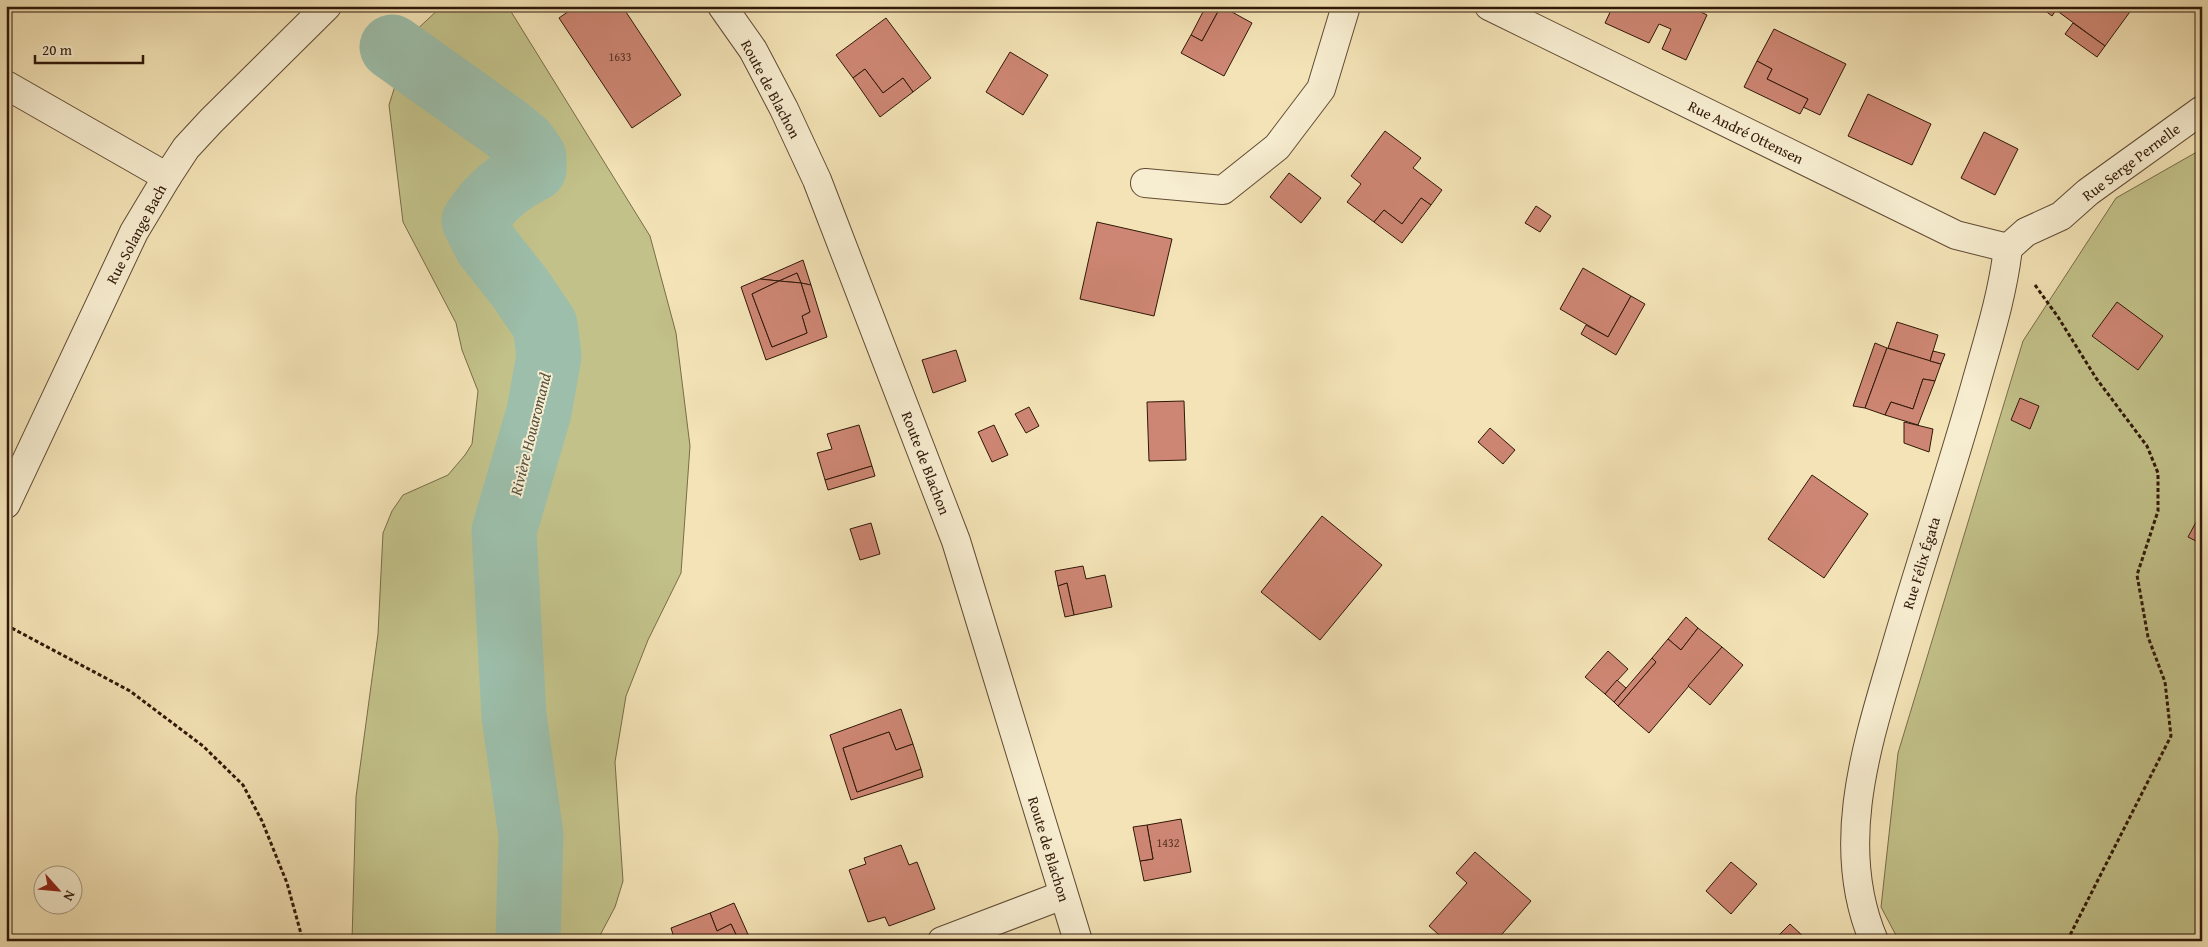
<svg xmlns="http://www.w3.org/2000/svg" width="2208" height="947" viewBox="0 0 2208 947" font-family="'Gentium Book Plus',serif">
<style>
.green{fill:#c2c189;stroke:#796c48}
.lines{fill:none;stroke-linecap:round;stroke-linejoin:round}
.river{stroke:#9cbeaa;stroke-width:65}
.building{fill:#cd8673;stroke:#301808}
.minor-casing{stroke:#614b34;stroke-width:30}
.path{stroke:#301808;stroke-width:3;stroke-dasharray:4 2.5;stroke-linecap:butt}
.minor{stroke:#f7edd0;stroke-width:28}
.labels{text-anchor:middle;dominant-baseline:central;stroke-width:4;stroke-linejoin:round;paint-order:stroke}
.number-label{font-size:12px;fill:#573423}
.street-label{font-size:15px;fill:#301808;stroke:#f7edd0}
.water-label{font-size:16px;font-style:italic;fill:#565241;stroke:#f7edd0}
</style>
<rect width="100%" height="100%" fill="#f3e3b6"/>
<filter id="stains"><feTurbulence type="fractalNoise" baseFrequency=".004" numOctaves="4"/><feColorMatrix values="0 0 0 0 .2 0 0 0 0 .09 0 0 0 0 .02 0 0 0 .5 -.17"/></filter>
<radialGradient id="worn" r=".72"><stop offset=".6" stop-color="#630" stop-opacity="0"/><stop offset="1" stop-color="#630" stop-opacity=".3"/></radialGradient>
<g class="green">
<path d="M442 6H489L510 10 650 236 676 333 690 446 681 573 648 640 626 696 615 762 623 881 615 907 597 941H352L356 797 378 634 383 533 392 511 403 495 448 475 465 455 472 444 478 391 462 350 456 323 403 222 389 105 411 35Z"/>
<path d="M2202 149V941H1899L1881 907 1898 753 2023 341 2116 198Z"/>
</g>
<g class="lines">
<path class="river" d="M392 47 507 129 525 144 534 157V169C509 181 489 198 474 221L486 245 520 288 545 325 549 356 539 412 504 531 514 716 531 835 528 941"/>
</g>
<g class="building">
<path d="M576 6H622L681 95 632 128 559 18Z"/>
<path d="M1206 6H1221L1202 41 1191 35Z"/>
<path d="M1221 6 1252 23 1224 76 1181 53 1191 35 1202 41Z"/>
<path d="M1613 6H1689L1707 15 1686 60 1662 49 1671 29 1659 24 1649 43 1605 23Z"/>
<path d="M2039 6H2127L2132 9 2105 46 2056 10 2052 16Z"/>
<path d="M886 18 931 78 913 92 903 78 883 93 865 69 853 78 836 55Z"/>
<path d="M2073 23 2105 46 2097 57 2065 34Z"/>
<path d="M1774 29 1846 64 1820 115 1803 107 1808 99 1767 79 1772 69 1757 61Z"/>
<path d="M1010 52 1048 75 1023 115 986 92Z"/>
<path d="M1757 61 1772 69 1767 79 1808 99 1800 114 1744 87Z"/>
<path d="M865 69 883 93 903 78 913 92 880 117 853 78Z"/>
<path d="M1868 94 1931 124 1912 165 1848 136Z"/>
<path d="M1385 131 1421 158 1413 168 1442 190 1431 205 1421 198 1402 224 1384 210 1374 222 1347 202 1361 184 1351 176Z"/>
<path d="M1984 132 2018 149 1995 195 1961 178Z"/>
<path d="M1289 173 1321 198 1301 223 1270 197Z"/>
<path d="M1421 198 1431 205 1402 243 1374 222 1384 210 1402 224Z"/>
<path d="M1536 206 1551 216 1540 232 1525 223Z"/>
<path d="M1097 222 1172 239 1154 316 1080 299Z"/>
<path d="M803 260 811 285 801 283 797 273 779 281 760 279Z"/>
<path d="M1583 268 1631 296 1608 337 1560 309Z"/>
<path d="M797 273 801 283 779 281Z"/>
<path d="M760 279 779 281 752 294 772 347 807 333 802 316 810 312 801 283 811 285 827 337 766 360 741 287Z"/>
<path d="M779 281 801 283 810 312 802 316 807 333 772 347 752 294Z"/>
<path d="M1631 296 1645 304 1616 355 1581 334 1586 325 1608 337Z"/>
<path d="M2117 302 2163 336 2138 370 2092 336Z"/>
<path d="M1897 322 1938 335 1930 361 1888 348Z"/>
<path d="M1875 343 1887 348 1865 408 1853 406Z"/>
<path d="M1887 348 1941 364 1935 381 1923 379 1913 409 1891 402 1885 415 1865 408Z"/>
<path d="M956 350 966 381 933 393 922 360Z"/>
<path d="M1933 351 1945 354 1941 364 1930 361Z"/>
<path d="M1923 379 1935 381 1918 425 1885 415 1891 402 1913 409Z"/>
<path d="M2020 398 2039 406 2030 429 2011 420Z"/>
<path d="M1184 401 1186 460 1149 461 1147 402Z"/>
<path d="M1029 407 1039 426 1026 433 1015 414Z"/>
<path d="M1904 422 1933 429 1929 452 1904 443Z"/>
<path d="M859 425 872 466 825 480 817 453 832 449 827 434Z"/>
<path d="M994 425 1008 455 992 462 978 432Z"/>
<path d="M1490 428 1515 450 1503 464 1478 442Z"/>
<path d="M872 466 875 476 828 490 825 480Z"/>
<path d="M1812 475 1868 514 1824 578 1768 539Z"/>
<path d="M2202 511V544L2188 537Z"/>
<path d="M1322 516 1382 565 1320 640 1261 592Z"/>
<path d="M871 523 880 554 860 560 850 529Z"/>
<path d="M1083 566 1086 579 1105 575 1112 607 1074 615 1067 583 1058 586 1055 571Z"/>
<path d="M1067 583 1074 615 1065 617 1058 586Z"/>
<path d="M1686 617 1698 628 1681 650 1668 639Z"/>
<path d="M1698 628 1722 647 1649 733 1618 706 1656 662 1652 658 1668 639 1681 650Z"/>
<path d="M1722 647 1743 665 1710 705 1688 686Z"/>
<path d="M1608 651 1628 669 1605 694 1585 677Z"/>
<path d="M1652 658 1656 662 1618 706 1614 702Z"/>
<path d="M1617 680 1626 688 1614 702 1605 694Z"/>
<path d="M901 709 913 744 896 750 889 732 843 748 857 792 921 769 923 777 851 800 830 735Z"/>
<path d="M889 732 896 750 913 744 921 769 857 792 843 748Z"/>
<path d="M1181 819 1191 872 1144 881 1140 861 1153 859 1147 825Z"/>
<path d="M1147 825 1153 859 1140 861 1133 827Z"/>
<path d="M901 845 909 865 917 862 935 909 889 926 885 917 868 922 849 870 866 864 864 858Z"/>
<path d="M1475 852 1531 901 1496 941H1446L1429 926 1467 883 1456 873Z"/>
<path d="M1731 862 1757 884 1731 914 1706 891Z"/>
<path d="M734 903 751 941H739L731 924 717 931 710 913Z"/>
<path d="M710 913 717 931 731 924 739 941H675L671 928Z"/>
<path d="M1790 924 1805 938 1802 941H1779L1776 938Z"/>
</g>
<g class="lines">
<defs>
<g id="minor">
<path d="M722 6 753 50 784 109 817 180 956 541 1078 941"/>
<path d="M1489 6 1956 235 2008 248"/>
<path d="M6 85 167 177"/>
<path d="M1145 183 1223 190 1277 147 1321 89 1346 6"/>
<path d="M6 504 134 232 167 177 186 148 211 121 327 6"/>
<path d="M942 941 1063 895"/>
<path d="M1874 941C1832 843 1869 739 1897 643 1923 554 1953 466 1978 376 1990 334 2003 292 2008 248L2026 232 2061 216 2088 192 2202 110"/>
</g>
</defs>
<use href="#minor" class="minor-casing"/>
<g class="path">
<path d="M2035 285 2058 317 2096 378 2147 446 2158 473V511L2137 575 2148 637 2165 682 2171 736 2067 941"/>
<path d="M6 625 130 691 203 746 243 785 262 821 287 883 303 941"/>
</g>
<use href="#minor" class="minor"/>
</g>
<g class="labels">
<g class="number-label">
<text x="620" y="56">1633</text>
<text x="1168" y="842">1432</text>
</g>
<g class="street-label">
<text transform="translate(771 89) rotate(62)">Route de Blachon</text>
<text transform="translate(1746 132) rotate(26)">Rue André Ottensen</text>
<text transform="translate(2131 162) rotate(-37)">Rue Serge Pernelle</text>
<text transform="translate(136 234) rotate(-62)">Rue Solange Bach</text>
<text transform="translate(926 463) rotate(69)">Route de Blachon</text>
<text transform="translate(1921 563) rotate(-73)">Rue Félix Égata</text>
<text transform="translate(1049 849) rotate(73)">Route de Blachon</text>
</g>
<g class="water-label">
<text transform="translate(530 434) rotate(-76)">Rivière Houaromand</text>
</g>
</g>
<rect width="2208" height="947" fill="none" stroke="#f3e3b6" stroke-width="25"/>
<rect x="8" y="8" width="2193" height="932" fill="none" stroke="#301808" stroke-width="2.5"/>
<rect x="12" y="12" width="2183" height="922" fill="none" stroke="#301808"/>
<g transform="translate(58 890) rotate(117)"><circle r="24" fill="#f7edd0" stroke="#a79880"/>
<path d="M0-4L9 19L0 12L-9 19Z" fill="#8f2418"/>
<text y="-8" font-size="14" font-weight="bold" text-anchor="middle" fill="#301808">N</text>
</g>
<path d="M35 55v8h108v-8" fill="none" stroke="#301808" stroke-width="2.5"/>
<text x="42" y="55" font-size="15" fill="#301808" stroke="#f7edd0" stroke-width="4" paint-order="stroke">20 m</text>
<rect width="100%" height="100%" filter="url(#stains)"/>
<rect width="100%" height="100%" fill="url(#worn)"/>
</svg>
